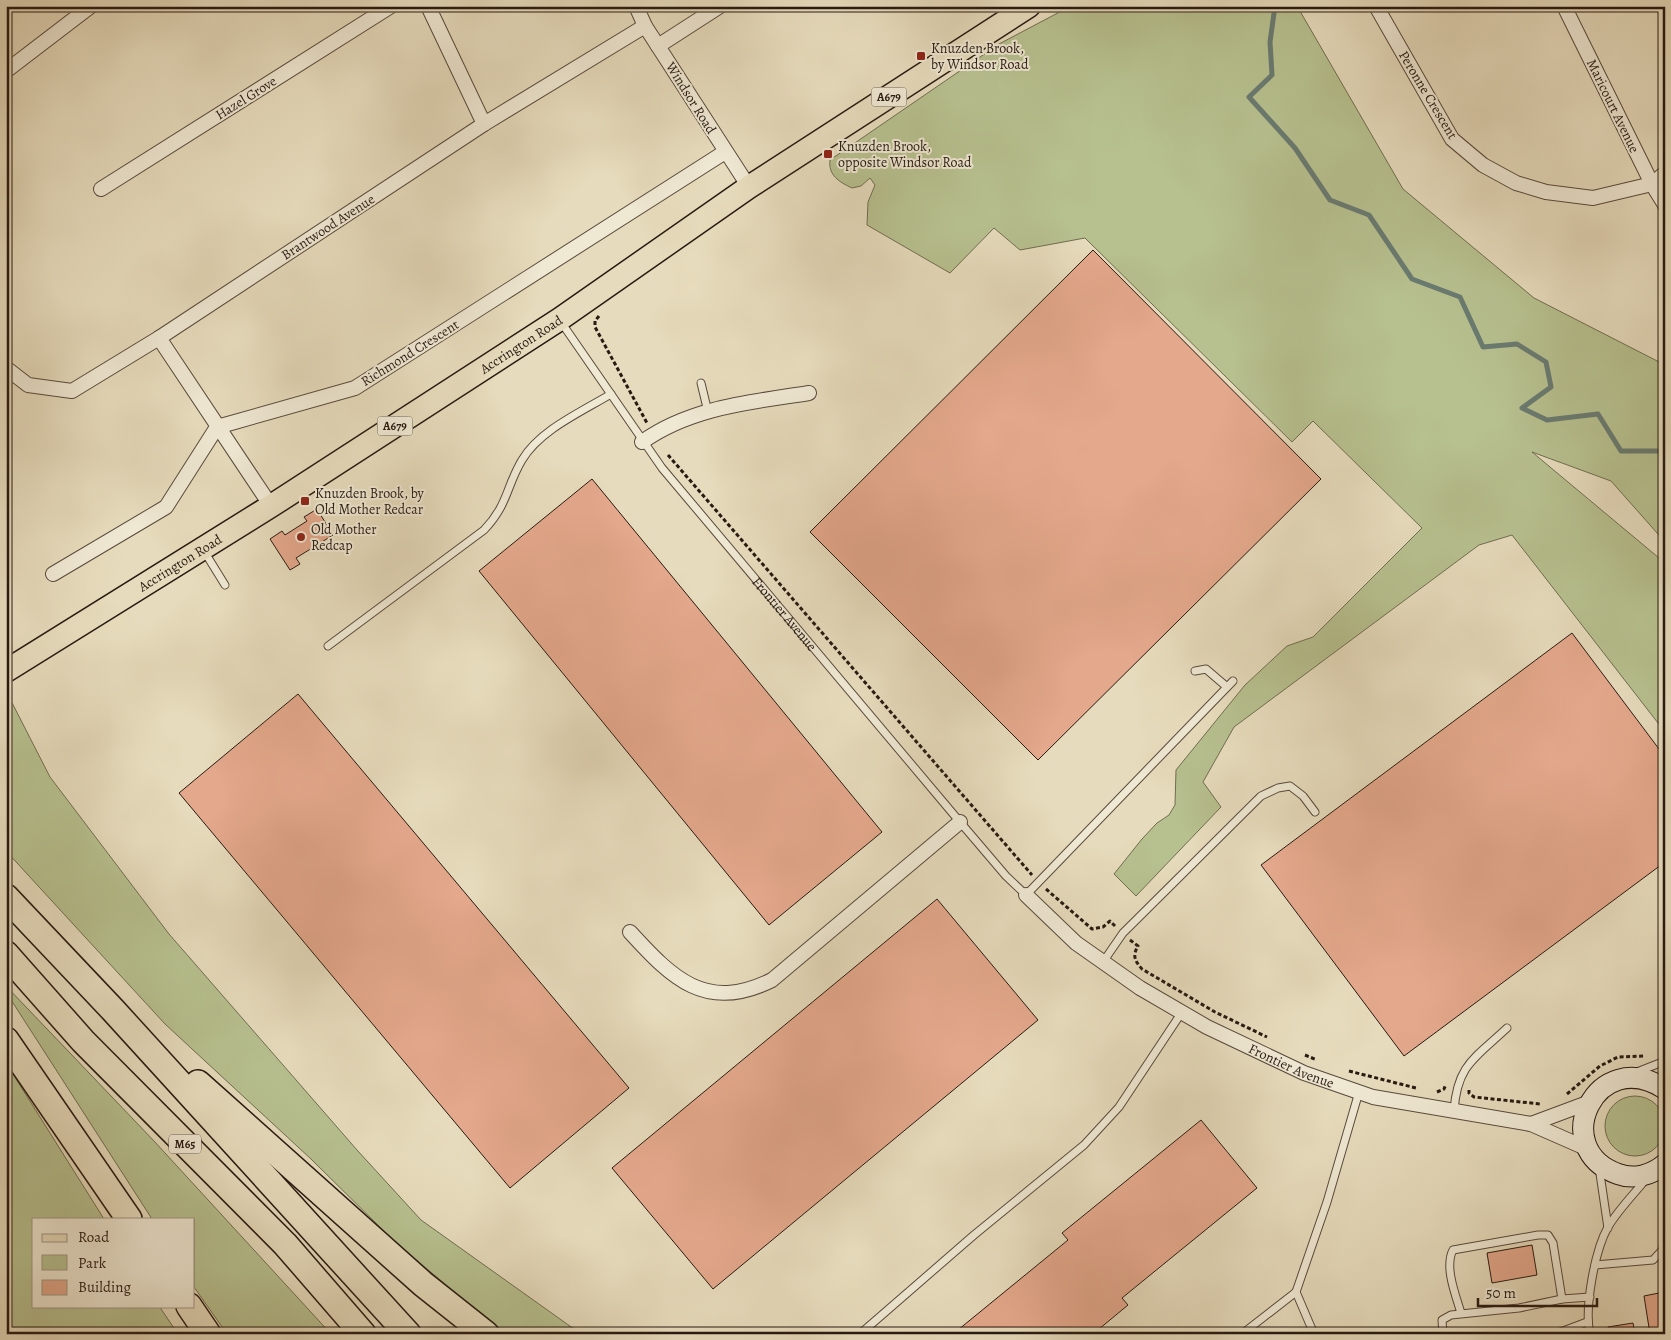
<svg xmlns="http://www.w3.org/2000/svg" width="1671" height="1340" viewBox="0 0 1671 1340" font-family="Alegreya,serif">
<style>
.green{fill:#b7c08f;stroke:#706d50}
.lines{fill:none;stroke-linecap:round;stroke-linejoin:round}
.stream{stroke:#6a7b71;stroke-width:5}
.building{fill:#e4a88c;stroke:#281a12}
.lane-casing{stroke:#584a3c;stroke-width:9}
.street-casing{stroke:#584a3c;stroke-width:16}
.secondary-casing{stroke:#281a12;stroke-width:22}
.primary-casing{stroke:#281a12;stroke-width:25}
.highway-casing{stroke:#281a12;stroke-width:28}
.path{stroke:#281a12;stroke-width:3;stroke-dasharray:4 2.5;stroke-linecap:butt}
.lane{stroke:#efe8d3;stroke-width:7}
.street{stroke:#efe8d3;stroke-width:14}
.secondary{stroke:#efe8d3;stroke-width:20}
.primary{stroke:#e6dbbc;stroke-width:22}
.highway{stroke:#e6dbbc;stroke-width:25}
.poi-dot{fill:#8f2418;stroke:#efe8d3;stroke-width:2}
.labels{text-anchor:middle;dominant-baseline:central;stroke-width:4;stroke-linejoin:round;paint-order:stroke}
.shield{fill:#efe8d3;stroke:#64584c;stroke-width:1}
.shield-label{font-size:12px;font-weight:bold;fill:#281a12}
.poi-label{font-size:14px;fill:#281a12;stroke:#efe8d3;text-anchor:start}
.street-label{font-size:14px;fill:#281a12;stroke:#efe8d3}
</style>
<rect width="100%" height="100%" fill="#e6dbbc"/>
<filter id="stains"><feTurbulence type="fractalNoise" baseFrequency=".004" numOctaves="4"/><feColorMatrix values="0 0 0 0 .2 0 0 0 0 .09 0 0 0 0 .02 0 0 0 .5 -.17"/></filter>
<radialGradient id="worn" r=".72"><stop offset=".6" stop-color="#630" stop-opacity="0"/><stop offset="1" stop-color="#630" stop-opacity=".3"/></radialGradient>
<g class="green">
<path d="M1071 6H1297L1403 189 1534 298 1665 365V542L1611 481 1532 452 1665 563V732L1512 535 1479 545 1234 727 1203 782 1221 807 1136 896 1114 874 1142 839 1157 823 1169 815 1175 805 1176 770 1245 685 1287 646 1313 637 1422 528 1313 421 1292 442 1085 238 1020 250 994 228 950 273 867 225 868 202 875 185 870 178 861 186 852 188C839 182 828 175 830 160L999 44Z"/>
<path d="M6 691 50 777 169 934 357 1150 421 1220 581 1334H507L458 1295 396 1243 311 1159 165 1024 6 851Z"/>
<path d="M6 986 154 1141 331 1334H227L194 1287V1219H152L6 992Z"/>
<path d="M6 1063 104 1219H34V1306H159L178 1334H6Z"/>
<circle cx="1635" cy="1126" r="30"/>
</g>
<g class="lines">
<path class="stream" d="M1275 6 1270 42 1272 75 1249 97 1295 148 1330 200 1369 215 1412 279 1460 297 1483 347 1517 344 1546 362 1551 387 1522 408 1547 420 1598 414 1621 451H1665"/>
</g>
<g class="building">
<path d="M1093 250 1321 479 1038 760 810 532Z"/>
<path d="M592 479 882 832 769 925 479 571Z"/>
<path d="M317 509 333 535 296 558 300 564 290 570 270 539 282 531 285 535 307 521 304 517Z"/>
<path d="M1572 633 1665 757V862L1404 1056 1261 865Z"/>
<path d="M298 694 629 1088 510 1188 179 793Z"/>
<path d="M937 899 1038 1020 713 1289 612 1168Z"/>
<path d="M1201 1120 1257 1188 1122 1298 1128 1305 1093 1334H953L1068 1240 1062 1233Z"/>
<path d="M1532 1245 1537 1275 1492 1283 1487 1253Z"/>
<path d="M1664 1292 1665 1334H1650L1644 1296Z"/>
<path d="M1633 1323 1635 1334H1609L1608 1327Z"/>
</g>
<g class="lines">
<defs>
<g id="lane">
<path id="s1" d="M561 322 662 468 960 822 1006 876 1026 895 1233 681"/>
<path d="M701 383 708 412"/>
<path d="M204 551 225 585"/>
<path d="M328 646 484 530C508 505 506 487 522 460 540 430 581 412 611 394"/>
<path d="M1195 671 1206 669 1227 687"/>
<path d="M1103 962 1123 933 1261 796 1278 788 1290 786 1303 796 1315 812"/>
<path d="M1637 1072 1665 1061"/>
<path d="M1454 1111C1457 1065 1475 1058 1507 1028"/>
<path d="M1599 1167 1608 1228"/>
<path d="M1663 1248 1665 1229"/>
<path d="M1595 1265 1653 1260 1665 1247"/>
<path d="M1296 1292 1314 1334"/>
<path d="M1461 1313C1456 1296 1444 1267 1453 1250L1538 1235H1548L1553 1243 1562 1299"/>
<path d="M860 1334 974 1235 1084 1145 1119 1107 1182 1012"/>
<path d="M1242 1334 1296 1292 1327 1202 1359 1092"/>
<path d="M1443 1334 1442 1320 1451 1315 1519 1308 1562 1299 1590 1297"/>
<path d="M1555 1334 1587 1322"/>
<path d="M1590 1334C1584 1308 1595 1250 1608 1227 1618 1210 1634 1194 1647 1178"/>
</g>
<g id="street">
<path d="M428 6 484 124"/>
<path d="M636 6 645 26 749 187"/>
<path d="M1376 6 1452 139 1483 165 1516 183 1546 192 1593 198 1652 184 1665 173"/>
<path d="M1564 6 1652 184 1665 205"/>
<path d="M658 46 720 6"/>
<path d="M6 71 91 6"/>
<path d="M101 189 391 6"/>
<path d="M159 338 271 506"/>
<path d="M6 368 28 385 72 391 159 338 484 124 645 26"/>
<path d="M642 442C691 407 752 402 809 393"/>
<path d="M53 574 166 507 217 427 355 388 725 152"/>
<path id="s2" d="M1026 895 1076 943 1140 988 1207 1027 1304 1073 1373 1097 1531 1124 1588 1149"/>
<path d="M630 932C672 978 706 1013 772 980L960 822"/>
<path d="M1531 1124 1590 1102"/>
</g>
<path id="secondary" d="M1665 1089C1596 1044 1547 1149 1618 1174 1634 1180 1652 1175 1665 1164"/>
<g id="primary">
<path id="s3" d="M6 671 271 506 560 319 749 187 1029 6"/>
</g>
<g id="highway">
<path d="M6 897 113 1010 408 1334"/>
<path d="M6 954 83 1041 285 1244 363 1334"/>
<path d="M6 1040 129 1219"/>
<path d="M198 1083 423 1284 486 1334"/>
<path d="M189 1306 208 1334"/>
</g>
</defs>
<use href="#lane" class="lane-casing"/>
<use href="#street" class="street-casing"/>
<use href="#secondary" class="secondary-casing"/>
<use href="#primary" class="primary-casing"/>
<use href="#highway" class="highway-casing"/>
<g class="path">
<path d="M599 316 595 321V327L647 423"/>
<path d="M668 455 1032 875"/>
<path d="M1046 889 1092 929 1103 927 1110 921 1115 926"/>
<path d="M1130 940 1138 946C1132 956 1135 961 1142 969L1215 1012 1267 1037"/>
<path d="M1305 1055 1317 1060"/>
<path d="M1349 1071 1416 1088"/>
<path d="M1469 1090V1093L1474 1097 1540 1104"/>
<path d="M1437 1092 1444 1089 1446 1084"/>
<path d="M1567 1094 1600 1066 1618 1057 1645 1056"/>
</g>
<use href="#lane" class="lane"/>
<use href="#street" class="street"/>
<use href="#secondary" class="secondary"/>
<use href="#primary" class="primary"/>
<use href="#highway" class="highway"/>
</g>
<g class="poi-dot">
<rect x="916" y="51" width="10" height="10" rx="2.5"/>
<rect x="823" y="149" width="10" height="10" rx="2.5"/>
<rect x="300" y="496" width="10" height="10" rx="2.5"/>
<circle cx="301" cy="537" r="5"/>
</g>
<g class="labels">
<g class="shield">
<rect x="871.5" y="87.5" width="35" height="19" rx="4"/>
<rect x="377.5" y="416.5" width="35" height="19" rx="4"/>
<rect x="169" y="1134.5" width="32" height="19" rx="4"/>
</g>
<g class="shield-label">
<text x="889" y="97">A679</text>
<text x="395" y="426">A679</text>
<text x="185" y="1144">M65</text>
</g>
<g class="poi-label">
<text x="931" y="48">Knuzden Brook,<tspan x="931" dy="16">by Windsor Road</tspan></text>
<text x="838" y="146">Knuzden Brook,<tspan x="838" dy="16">opposite Windsor Road</tspan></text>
<text x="315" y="493">Knuzden Brook, by<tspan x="315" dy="16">Old Mother Redcar</tspan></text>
<text x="311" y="529">Old Mother<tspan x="311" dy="16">Redcap</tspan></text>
</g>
<g class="street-label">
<text transform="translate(1428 95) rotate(59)">Peronne Crescent</text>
<text transform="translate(246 98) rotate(-32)">Hazel Grove</text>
<text transform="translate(691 98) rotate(58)">Windsor Road</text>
<text transform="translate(1613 106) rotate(64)">Maricourt Avenue</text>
<text transform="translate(328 227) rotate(-33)">Brantwood Avenue</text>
<text stroke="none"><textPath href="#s3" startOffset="610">Accrington Road</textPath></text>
<text transform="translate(410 353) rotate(-32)">Richmond Crescent</text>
<text stroke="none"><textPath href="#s3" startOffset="205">Accrington Road</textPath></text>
<text stroke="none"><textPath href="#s1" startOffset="368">Frontier Avenue</textPath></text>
<text stroke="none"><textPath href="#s2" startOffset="318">Frontier Avenue</textPath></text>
</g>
</g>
<rect width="1671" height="1340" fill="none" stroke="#e6dbbc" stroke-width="25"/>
<rect x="8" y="8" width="1656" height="1325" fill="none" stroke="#281a12" stroke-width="2.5"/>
<rect x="12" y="12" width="1646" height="1315" fill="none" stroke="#281a12"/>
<rect x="32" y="1218" width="162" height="90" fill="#efe8d3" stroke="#9f9686"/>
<rect x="42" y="1234" width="25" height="8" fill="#e6dbbc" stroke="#9f9686"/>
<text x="78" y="1242" font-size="15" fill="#281a12">Road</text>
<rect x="42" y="1255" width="25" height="15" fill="#b7c08f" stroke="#9f9686"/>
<text x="78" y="1268" font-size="15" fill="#281a12">Park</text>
<rect x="42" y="1280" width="25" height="15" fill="#e4a88c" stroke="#9f9686"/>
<text x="78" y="1292" font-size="15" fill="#281a12">Building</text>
<path d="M1478 1298v8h119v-8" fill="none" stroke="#281a12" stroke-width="2.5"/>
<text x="1486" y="1298" font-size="15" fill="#281a12" stroke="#efe8d3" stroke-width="4" paint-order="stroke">50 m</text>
<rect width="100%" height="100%" filter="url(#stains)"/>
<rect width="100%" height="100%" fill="url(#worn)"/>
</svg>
